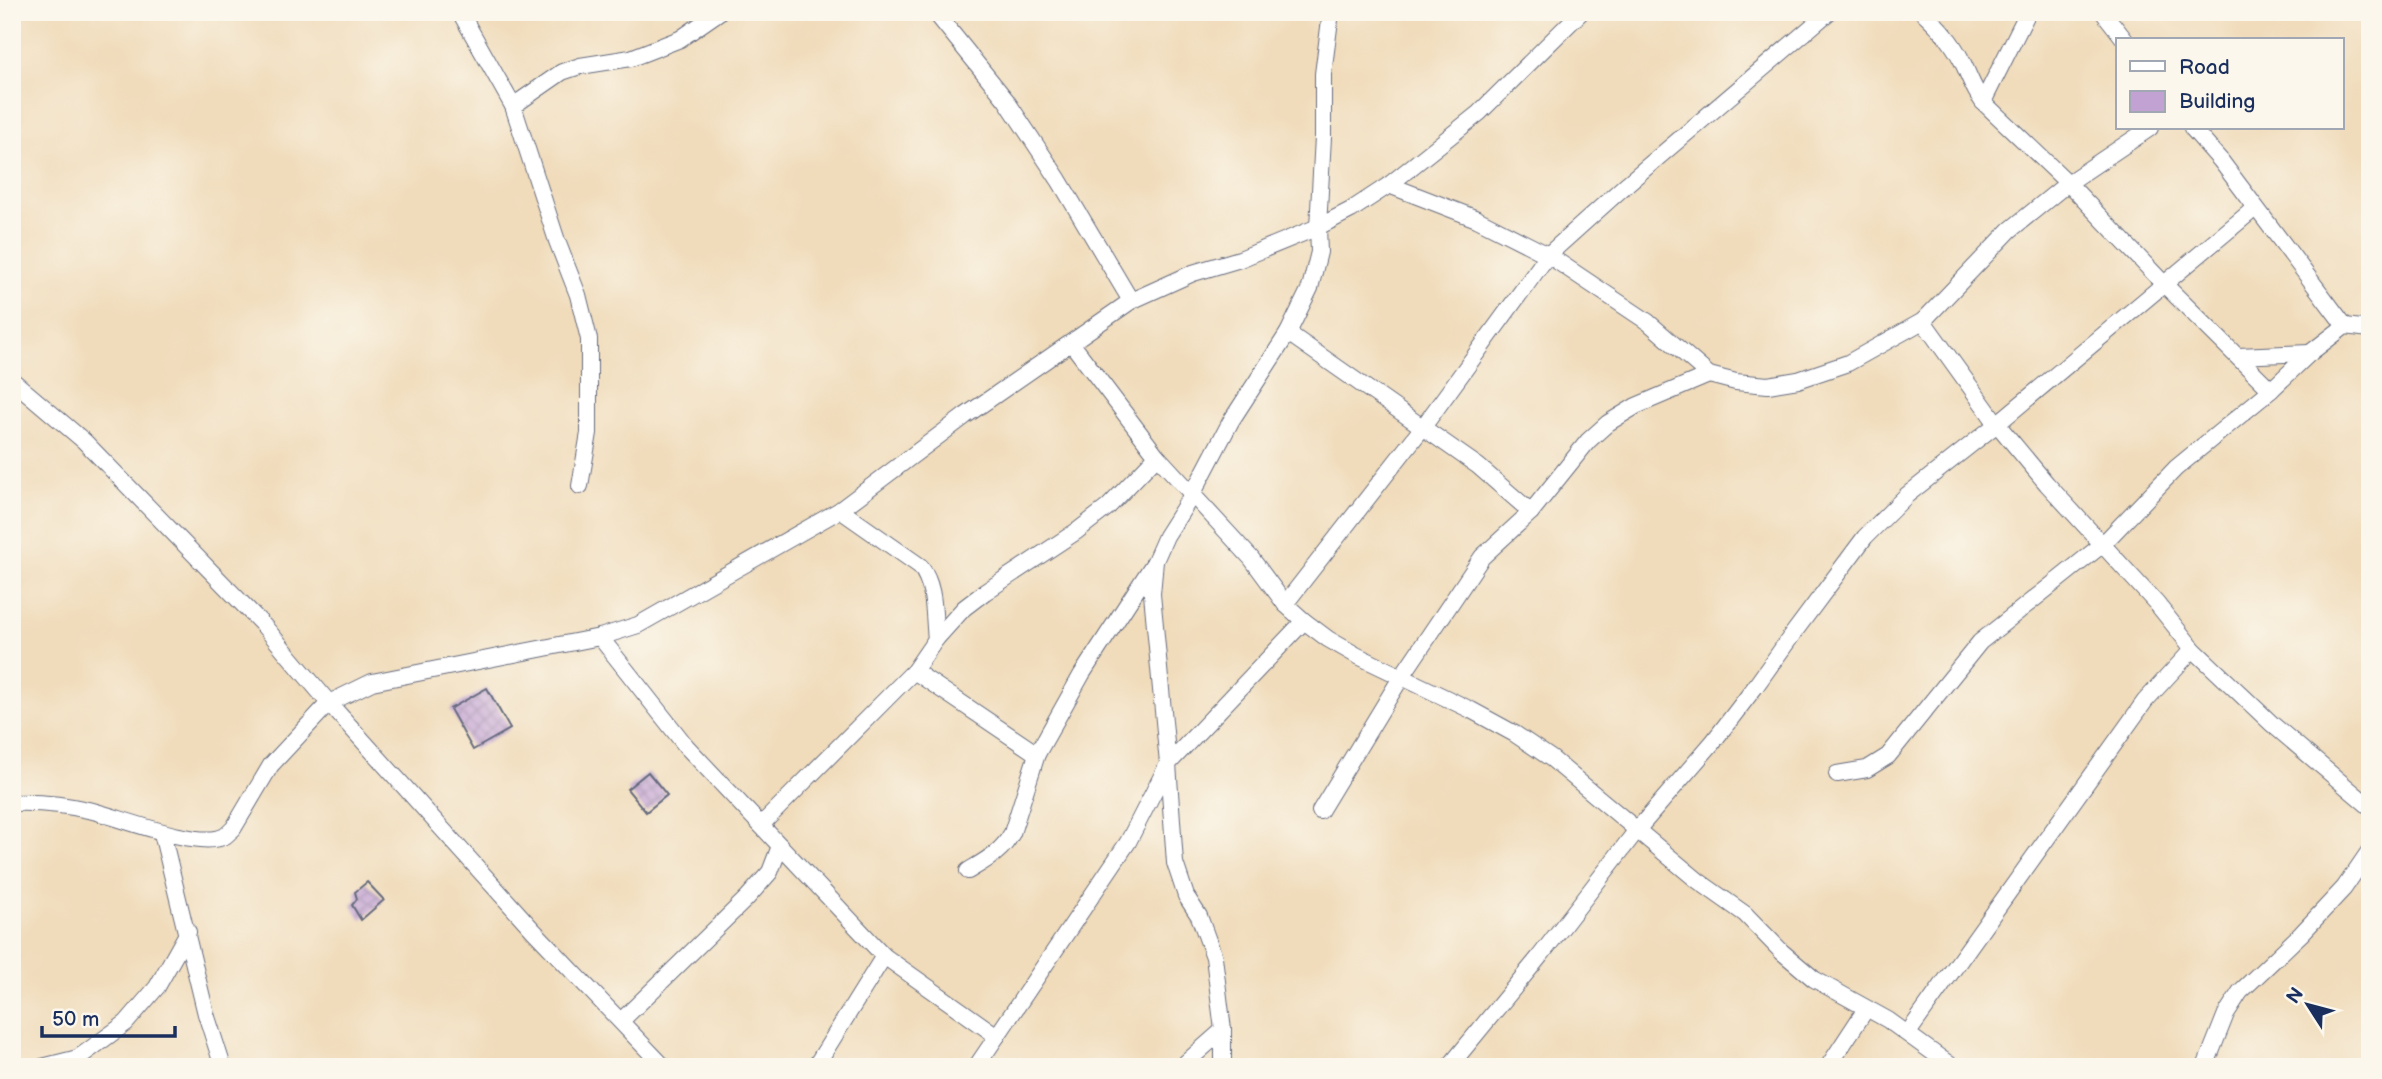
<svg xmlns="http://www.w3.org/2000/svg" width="2382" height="1079" viewBox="0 0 2382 1079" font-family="'Balsamiq Sans',sans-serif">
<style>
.building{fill:url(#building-cross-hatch)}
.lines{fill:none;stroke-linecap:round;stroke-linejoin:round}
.minor-casing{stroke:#666b7e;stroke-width:18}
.minor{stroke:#fff;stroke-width:16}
</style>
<defs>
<pattern id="building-cross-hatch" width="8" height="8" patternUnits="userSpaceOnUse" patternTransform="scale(1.75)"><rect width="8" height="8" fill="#c2a1d3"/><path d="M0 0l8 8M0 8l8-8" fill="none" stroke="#9d84ae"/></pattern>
</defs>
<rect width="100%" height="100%" fill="#fbf7ec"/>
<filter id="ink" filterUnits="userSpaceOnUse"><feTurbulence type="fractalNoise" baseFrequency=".0143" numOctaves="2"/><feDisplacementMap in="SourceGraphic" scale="14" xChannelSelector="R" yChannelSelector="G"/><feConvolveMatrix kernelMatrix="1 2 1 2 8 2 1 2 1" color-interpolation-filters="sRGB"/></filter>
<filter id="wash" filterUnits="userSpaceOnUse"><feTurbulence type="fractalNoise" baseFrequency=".00686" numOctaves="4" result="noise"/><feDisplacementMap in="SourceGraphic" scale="28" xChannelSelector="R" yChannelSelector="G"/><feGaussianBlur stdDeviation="1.57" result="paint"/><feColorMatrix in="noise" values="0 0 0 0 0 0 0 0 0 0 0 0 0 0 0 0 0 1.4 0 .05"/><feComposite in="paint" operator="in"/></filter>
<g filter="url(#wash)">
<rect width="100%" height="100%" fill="#f0dbba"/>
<g id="blocks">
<g class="building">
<path d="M487 688 510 729 473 750 450 709Z"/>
<path d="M648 772 667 795 646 812 627 789Z"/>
<path d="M367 882 384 900 361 920 352 905 357 899 355 892Z"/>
</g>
</g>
</g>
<g filter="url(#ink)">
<use href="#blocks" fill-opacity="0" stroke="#666b7e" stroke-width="2"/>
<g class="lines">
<defs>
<g id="minor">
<path d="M460 12 513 106 557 241 578 295 589 339V433L580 486"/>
<path d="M935 12 1006 100 1059 180 1131 301"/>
<path d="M1923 12C1939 27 1952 41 1962 61 1969 75 1973 89 1983 102L2068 183 2163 283 2271 390"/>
<path d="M2103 12 2125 40"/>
<path d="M1983 102 2028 12"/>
<path d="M513 106 562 72 580 66 631 58 680 39 719 12"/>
<path d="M2192 128 2221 161 2345 326"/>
<path d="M1389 185 1477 219 1548 255 1648 322 1709 375 1736 382 1768 385 1798 380 1848 363 1923 321 2010 230 2068 183 2150 128"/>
<path d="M1923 321 1997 424 2047 484 2157 604 2193 649 2272 724 2370 807"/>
<path d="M1288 333 1478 466 1531 512"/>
<path d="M1072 344 1157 456 1251 558 1285 604 1304 621 1328 639 1356 655 1471 710 1515 734 1552 759 1697 880 1745 914 1782 952 1814 979 1888 1020 1953 1067"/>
<path d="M2238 356 2310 353"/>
<path d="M12 380 84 441 264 626 329 703 533 930 664 1067"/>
<path d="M840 510 920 566C936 587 933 614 936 639"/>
<path d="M1285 604 1423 427 1548 255 1628 183 1829 12"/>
<path d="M600 637 686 746 884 956 997 1036"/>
<path d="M914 671 1037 754"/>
<path d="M1837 774 1867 769 1888 756 1980 642 2103 544 2176 468 2271 390 2310 353 2345 326 2370 329"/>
<path d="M12 803C39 802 67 805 93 811 121 818 200 850 225 836 228 834 230 831 233 829L271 765 329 703 372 682 600 637 638 625 840 510 965 416 1131 301 1193 273 1240 259 1318 227 1351 210 1389 185 1479 113 1581 12"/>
<path d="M1320 811 1402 676 1482 557 1531 512 1588 441 1608 423 1636 406 1709 375"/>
<path d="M761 825 914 671 936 639 964 608 985 592 1077 531 1108 507 1157 456"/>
<path d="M162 833 206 1014 223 1067"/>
<path d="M968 871C986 860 1002 852 1012 833L1037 754 1082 674 1154 563"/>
<path d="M621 1021 747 898 770 872 780 846"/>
<path d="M1908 1033 2145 701 2193 649"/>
<path d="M42 1067 78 1058 126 1023 157 987 188 932"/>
<path d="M815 1067 884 956"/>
<path d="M976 1067 1128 842 1168 764 1152 594 1155 561 1166 536 1192 495 1231 421 1288 333 1310 288 1319 252 1318 227 1323 137V74L1331 12"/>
<path d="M1181 1067 1223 1030"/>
<path d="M1223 1067V1030L1214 957 1199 916 1186 896 1175 863 1168 764 1304 621"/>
<path d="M1449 1067 1540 956 1637 830 1713 742 1755 687 1792 635 1865 537 1907 495 1997 424 2255 208"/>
<path d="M1828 1067 1866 1009"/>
<path d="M2205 1067 2226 1014 2240 992 2301 934 2344 888 2370 850"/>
</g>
</defs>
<use href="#minor" class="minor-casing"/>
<use href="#minor" class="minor"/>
</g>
</g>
<rect width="2382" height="1079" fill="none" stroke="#fbf7ec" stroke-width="42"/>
<rect x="2116" y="38" width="228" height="91" fill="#fbf7ec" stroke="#a1a7b3" stroke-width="2"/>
<rect x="2130" y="61" width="35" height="10" fill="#ffffff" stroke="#a1a7b3" stroke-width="2"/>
<text x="2179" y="74" font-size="21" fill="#1b2f5e">Road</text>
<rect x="2130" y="91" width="35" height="21" fill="#c2a1d3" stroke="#a1a7b3" stroke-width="2"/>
<text x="2179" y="108" font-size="21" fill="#1b2f5e">Building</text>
<g transform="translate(2308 1005) rotate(306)" stroke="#fbf7ec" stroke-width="5" paint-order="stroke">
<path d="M0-5L12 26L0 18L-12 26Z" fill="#1b2f5e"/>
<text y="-10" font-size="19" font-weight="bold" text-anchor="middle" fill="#1b2f5e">N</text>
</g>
<path d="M42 1026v10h133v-10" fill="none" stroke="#1b2f5e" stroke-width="3.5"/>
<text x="52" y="1026" font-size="21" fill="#1b2f5e" stroke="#fbf7ec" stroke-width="5" paint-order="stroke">50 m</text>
</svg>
